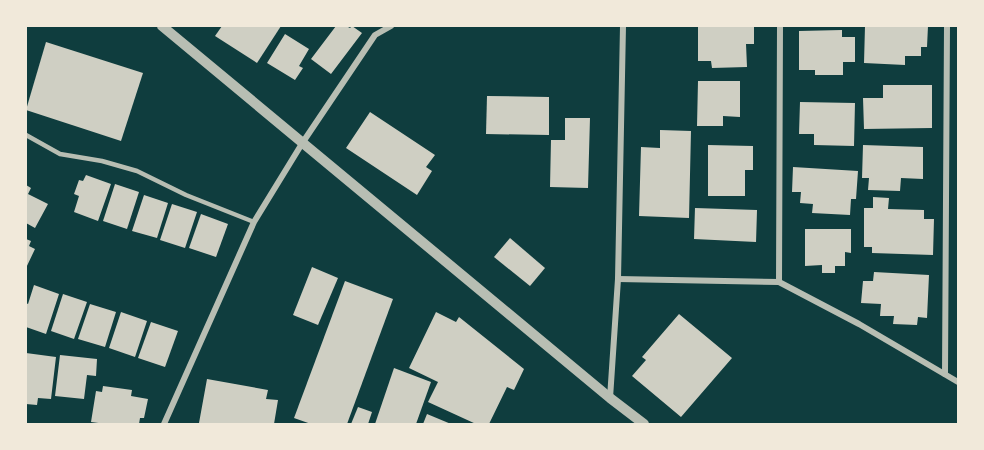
<svg xmlns="http://www.w3.org/2000/svg" width="984" height="450" viewBox="0 0 984 450" font-family="'IBM Plex Sans',sans-serif">
<style>
.building{fill:#cfcfc3}
.lines{fill:none;stroke-linecap:round;stroke-linejoin:round}
.service{stroke:#b8beb3;stroke-width:4.5}
.minor{stroke:#b8beb3;stroke-width:6}
.tertiary{stroke:#b8beb3;stroke-width:10}
</style>
<rect width="100%" height="100%" fill="#0f3d3e"/>
<g class="building">
<path d="M222 26H281L257 63 215 36Z"/>
<path d="M336 26H346L350 28 352 26 362 33 331 74 311 59Z"/>
<path d="M698 26H754V44H746L747 67 712 68 711 61H698Z"/>
<path d="M865 26H928L927 47H921V56H905V65L864 63Z"/>
<path d="M842 30V37H855V62H843V75H815V70H799V31Z"/>
<path d="M285 34 309 49 299 66 303 68 295 80 267 63Z"/>
<path d="M46 42 143 73 121 141 26 110Z"/>
<path d="M698 81H740V117L723 116V126H697Z"/>
<path d="M883 85H932V128L864 129 863 98H883Z"/>
<path d="M487 96 549 97V135L486 134Z"/>
<path d="M800 102 855 103 854 146 814 145V134H799Z"/>
<path d="M370 112 435 155 426 167 432 171 417 195 346 148Z"/>
<path d="M565 118H590L588 188 550 187 551 140H565Z"/>
<path d="M660 130 691 131 689 218 639 216 641 147 660 148Z"/>
<path d="M708 145 753 146V170H745V196H708Z"/>
<path d="M863 145 923 147V179L901 178 900 191 868 190 869 178H862Z"/>
<path d="M793 167 858 171 856 199H851L850 215 812 213 813 204 800 203 801 192H792Z"/>
<path d="M86 175 111 184 98 221 74 212 79 196 74 194 79 180 83 181Z"/>
<path d="M115 184 139 192 127 229 103 221Z"/>
<path d="M26 185 31 188 28 194 48 204 35 228 26 223Z"/>
<path d="M144 195 168 203 157 238 132 231Z"/>
<path d="M873 197 889 198 888 209 924 210V219H934L933 255 872 253V247H864V208H873Z"/>
<path d="M172 204 197 212 185 248 160 240Z"/>
<path d="M695 208 757 210 756 242 694 239Z"/>
<path d="M201 214 228 224 216 257 189 248Z"/>
<path d="M805 229H851V253L845 252V266H835V273H822V265L805 266Z"/>
<path d="M510 238 545 268 530 286 494 257Z"/>
<path d="M26 239 31 241 29 246 35 249 26 268Z"/>
<path d="M312 267 338 278 318 325 293 315Z"/>
<path d="M874 272 929 275 927 318 918 317 917 325 893 324 894 316H880L881 304 861 303 863 281H873Z"/>
<path d="M345 281 393 299 347 424H311L294 418Z"/>
<path d="M34 285 59 294 46 334 26 327V303L28 304Z"/>
<path d="M63 294 87 302 74 339 51 331Z"/>
<path d="M90 304 116 312 105 347 78 339Z"/>
<path d="M121 312 147 321 135 357 109 348Z"/>
<path d="M436 312 456 322 459 317 524 369 514 390 507 387 489 424H476L428 402 438 382 409 368Z"/>
<path d="M679 314 732 358 681 417 632 376 646 360 642 357Z"/>
<path d="M151 322 178 331 165 367 138 358Z"/>
<path d="M26 353 56 357 51 399 38 398 37 405 26 404Z"/>
<path d="M60 355 97 359 96 376 87 375 84 399 55 396Z"/>
<path d="M394 368 431 382 416 424H375Z"/>
<path d="M207 379 268 390 266 399 278 400 274 424H207L199 423Z"/>
<path d="M103 386 132 390 131 396 148 399 144 418H140L139 424H106L91 422 96 391 102 392Z"/>
<path d="M358 407 372 412 368 424H351Z"/>
<path d="M427 414 451 424H423Z"/>
</g>
<g class="lines">
<path class="service" d="M26 135 60 154 102 161 137 171 186 195 254 222"/>
<g class="minor">
<path d="M618 279 779 282 859 324 958 382"/>
<path d="M779 282 780 26"/>
<path d="M945 374 947 26"/>
<path d="M610 398 618 279 623 26"/>
<path d="M164 424 254 222 303 142 375 35 391 26"/>
</g>
<path class="tertiary" d="M162 26 610 398 644 424"/>
</g>
<rect width="984" height="450" fill="none" stroke="#f1e9da" stroke-width="54"/>
</svg>
